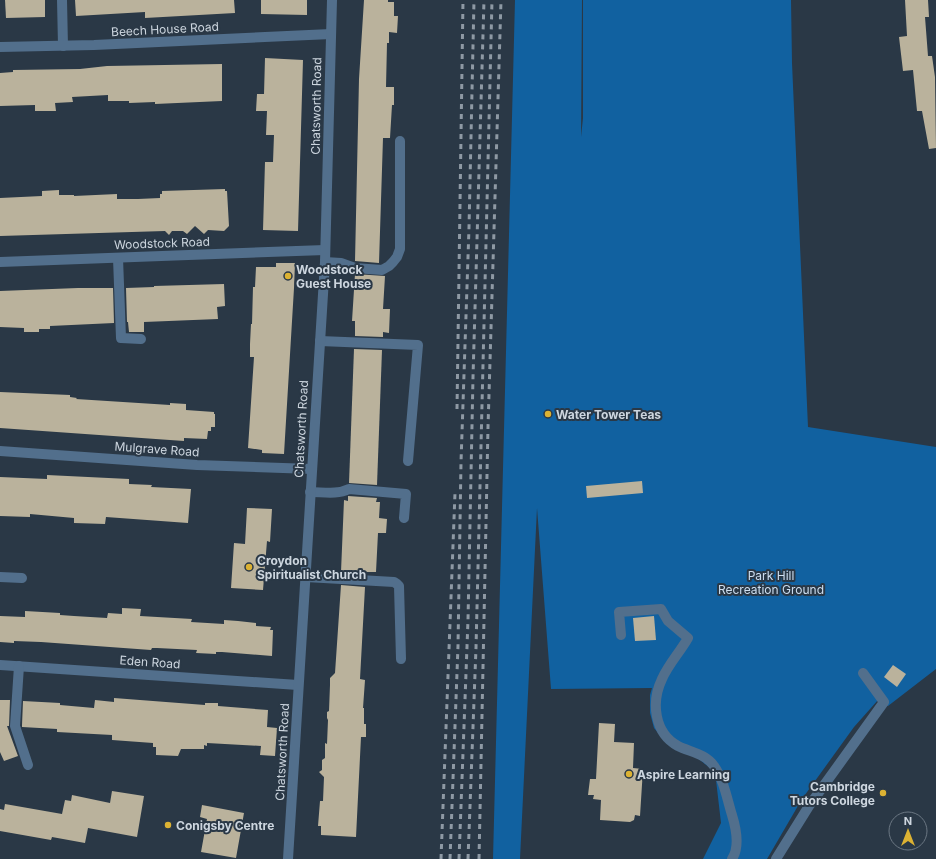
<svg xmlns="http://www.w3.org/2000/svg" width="936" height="859" viewBox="0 0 936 859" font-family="Inter,sans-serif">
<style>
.green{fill:#1161a0}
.building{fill:#bab29c}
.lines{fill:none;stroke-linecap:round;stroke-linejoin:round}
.minor{stroke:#526f8c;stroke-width:10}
.rail{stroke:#8e99a4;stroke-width:3;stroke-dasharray:5 5;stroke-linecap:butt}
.poi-dot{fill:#dcb233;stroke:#2a3846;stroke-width:1.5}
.labels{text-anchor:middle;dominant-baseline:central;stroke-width:4;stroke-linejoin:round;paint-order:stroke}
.street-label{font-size:12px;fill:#cdd6df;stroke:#2a3846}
.poi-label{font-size:12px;font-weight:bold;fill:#cdd6df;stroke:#2a3846;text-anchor:start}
.park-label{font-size:12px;fill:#cddef0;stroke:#2a3846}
</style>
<rect width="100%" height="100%" fill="#2a3846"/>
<path class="green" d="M515 0H582L581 137 583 118V0H791L792 63 808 427 936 447V669L888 706 878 700 854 727 802 799 767 859H703L721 823 716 780 710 768 700 760 664 740 654 728 650 713V695L652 688 551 689 537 508 520 859H493Z"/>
<g class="building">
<path d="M5 0H45V17L6 18Z"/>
<path d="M75 0H234L235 13 145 18V12L76 16Z"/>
<path d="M261 0H307V15L261 14Z"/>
<path d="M364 0H388V2H394V16H398L397 33 389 32V43H387L386 87H394V105H392L390 138H383L379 263 355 261 359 79Z"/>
<path d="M905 0H928L929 17H925L928 56H932L935 77 936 148 929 149 922 111H917L913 70 903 71 899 37 907 36Z"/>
<path d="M265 58 303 60 298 231 263 230 265 162H273L274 135H266L267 111H256L257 94H264Z"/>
<path d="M222 64V101L155 104V102L129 103V101H108V95L72 97 73 102 55 103 56 111H35V105L0 106V73L13 72V70L80 69 107 66Z"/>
<path d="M225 189V191H227L229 226 224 231 208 230 204 234 195 226 187 234 183 231H172L169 235 165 231 0 236V198L42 196V191L59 190V195H74V196L117 194V199H138L160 198V194H162V191Z"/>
<path d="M276 263H295L294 288 284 454 262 453V450L248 448 254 357H250V344L251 324H252L253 287H255L256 267H276Z"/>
<path d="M355 274 385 276 383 309H390L389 333 383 332V337L355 336V321H352Z"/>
<path d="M224 284 225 306 217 307 218 319 144 322V332H129L128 322H127L126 288 154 287V286Z"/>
<path d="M78 288H113L114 323 50 326V329H39V332H24V328L0 327V291Z"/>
<path d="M354 349 382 350 377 485 349 483Z"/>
<path d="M0 392 70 395V397L77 398 76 399 170 405V403L186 404V410L214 412V414H215V427H211V431H208L207 439 184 438V441L0 428Z"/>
<path d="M47 475 129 479V484L152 485 151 487 191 489 188 523 106 517 105 524 74 523V518L30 514V517L0 516V477L47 479Z"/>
<path d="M642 481 643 493 587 498 586 486Z"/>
<path d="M348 496 377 498 376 502H380L379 518 387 519 386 533H378L376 572H366V574L341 572 344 500 348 501Z"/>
<path d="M247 508 272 509 270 542 267 541 263 590 231 588 234 543 245 544Z"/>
<path d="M341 585 365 587 360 679 365 680 363 708H364V724H366V737H361L356 837 321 835V826H318L320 801H323L324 777 319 772 322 770V760L325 758V743L327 744 328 720 327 718V712L329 711 330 685V678L335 673Z"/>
<path d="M122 608 141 609 140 616 192 619 191 622 224 624V620L238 621 256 623V626L271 627 270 630H273L272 656 222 652H216V654L196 653 197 650 157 648H152L151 650 41 642 14 641V643L0 642V616L25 617V611L60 613V615L74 616 107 618 108 613 122 614Z"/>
<path d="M654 616 656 640 635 641 633 618Z"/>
<path d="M893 665 906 674 897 687 884 677Z"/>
<path d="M114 698 205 705V703H218V706L268 710 267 727 277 728 275 756 260 755 261 746 207 743V746L204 745V749H181L178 756 156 755V747H153V743L112 740V735L57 732V729L22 727V725L23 701 60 703V705L94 708 95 700 114 702Z"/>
<path d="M0 700H10L9 726H7L18 756 4 761 0 752Z"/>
<path d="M599 723 615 724 614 742 634 743 633 768 643 769 640 816 635 815 634 820 630 822 600 820 601 800 593 799 594 795H588L590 779H596Z"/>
<path d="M112 791 144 796 137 837 88 828 85 843 52 837 51 840 0 831V809L4 810 5 804 62 814 65 800 71 801 72 795 110 803Z"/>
<path d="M202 805 244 813 236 858 201 852 207 819 200 817Z"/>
</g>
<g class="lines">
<g class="minor">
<path d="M62 0 63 46"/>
<path d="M0 47 94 45 331 34"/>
<path d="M118 258 121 338 141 339"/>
<path d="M0 262 325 250"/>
<path d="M325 262 341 263 355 268 382 270 389 266 393 262 397 257 400 249V141"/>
<path d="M320 341 418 345 408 461"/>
<path d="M0 451 197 465 312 469"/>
<path d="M310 492C323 492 337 495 349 489L406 494 404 518"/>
<path d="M0 577 22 578"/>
<path d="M306 577 394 582 397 584 399 586 401 659"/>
<path d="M621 635 619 612 661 609 668 621 688 638C680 652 668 665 662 679 651 702 654 733 678 746 690 752 706 754 714 766 724 780 727 799 732 815 736 828 740 847 732 859"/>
<path d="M0 665 298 685"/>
<path d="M19 666 15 726 28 765"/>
<path d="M288 859 325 262 332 0"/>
<path d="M776 859 809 806 884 702 863 673"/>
</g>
<g class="rail">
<path d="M457 409 463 0"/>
<path d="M441 859 455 493"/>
<path d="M450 859 458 646 461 462 469 228 474 0"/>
<path d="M459 859 468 620 473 377 484 0"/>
<path d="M468 859 476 648 492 0"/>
<path d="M479 859 488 427 501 0"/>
</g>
</g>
<g class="poi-dot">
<circle cx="288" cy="276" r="4"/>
<circle cx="548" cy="414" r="4"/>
<circle cx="249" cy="567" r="4"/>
<circle cx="629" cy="774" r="4"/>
<circle cx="883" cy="793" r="4"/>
<circle cx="168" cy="825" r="4"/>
</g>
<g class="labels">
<g class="street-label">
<text transform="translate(165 29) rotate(-3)">Beech House Road</text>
<text transform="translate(316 106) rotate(-89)">Chatsworth Road</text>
<text transform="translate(162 243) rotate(-2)">Woodstock Road</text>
<text transform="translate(301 429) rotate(-87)">Chatsworth Road</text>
<text transform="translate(157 449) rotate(4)">Mulgrave Road</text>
<text transform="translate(150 662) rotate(4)">Eden Road</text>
<text transform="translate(282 752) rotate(-87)">Chatsworth Road</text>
</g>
<g class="poi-label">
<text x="296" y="269">Woodstock<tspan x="296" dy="14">Guest House</tspan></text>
<text x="556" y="414">Water Tower Teas</text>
<text x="257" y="560">Croydon<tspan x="257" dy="14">Spiritualist Church</tspan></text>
<text x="637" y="774">Aspire Learning</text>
<text x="875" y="786" text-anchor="end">Cambridge<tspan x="875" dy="14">Tutors College</tspan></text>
<text x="176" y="825">Conigsby Centre</text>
</g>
<g class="park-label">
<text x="771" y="575">Park Hill<tspan x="771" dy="14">Recreation Ground</tspan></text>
</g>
</g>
<g transform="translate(908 831)"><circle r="19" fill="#2a3846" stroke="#6b7783"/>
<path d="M0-3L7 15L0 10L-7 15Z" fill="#dcb233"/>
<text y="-6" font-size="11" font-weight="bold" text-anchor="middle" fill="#cdd6df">N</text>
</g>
</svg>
